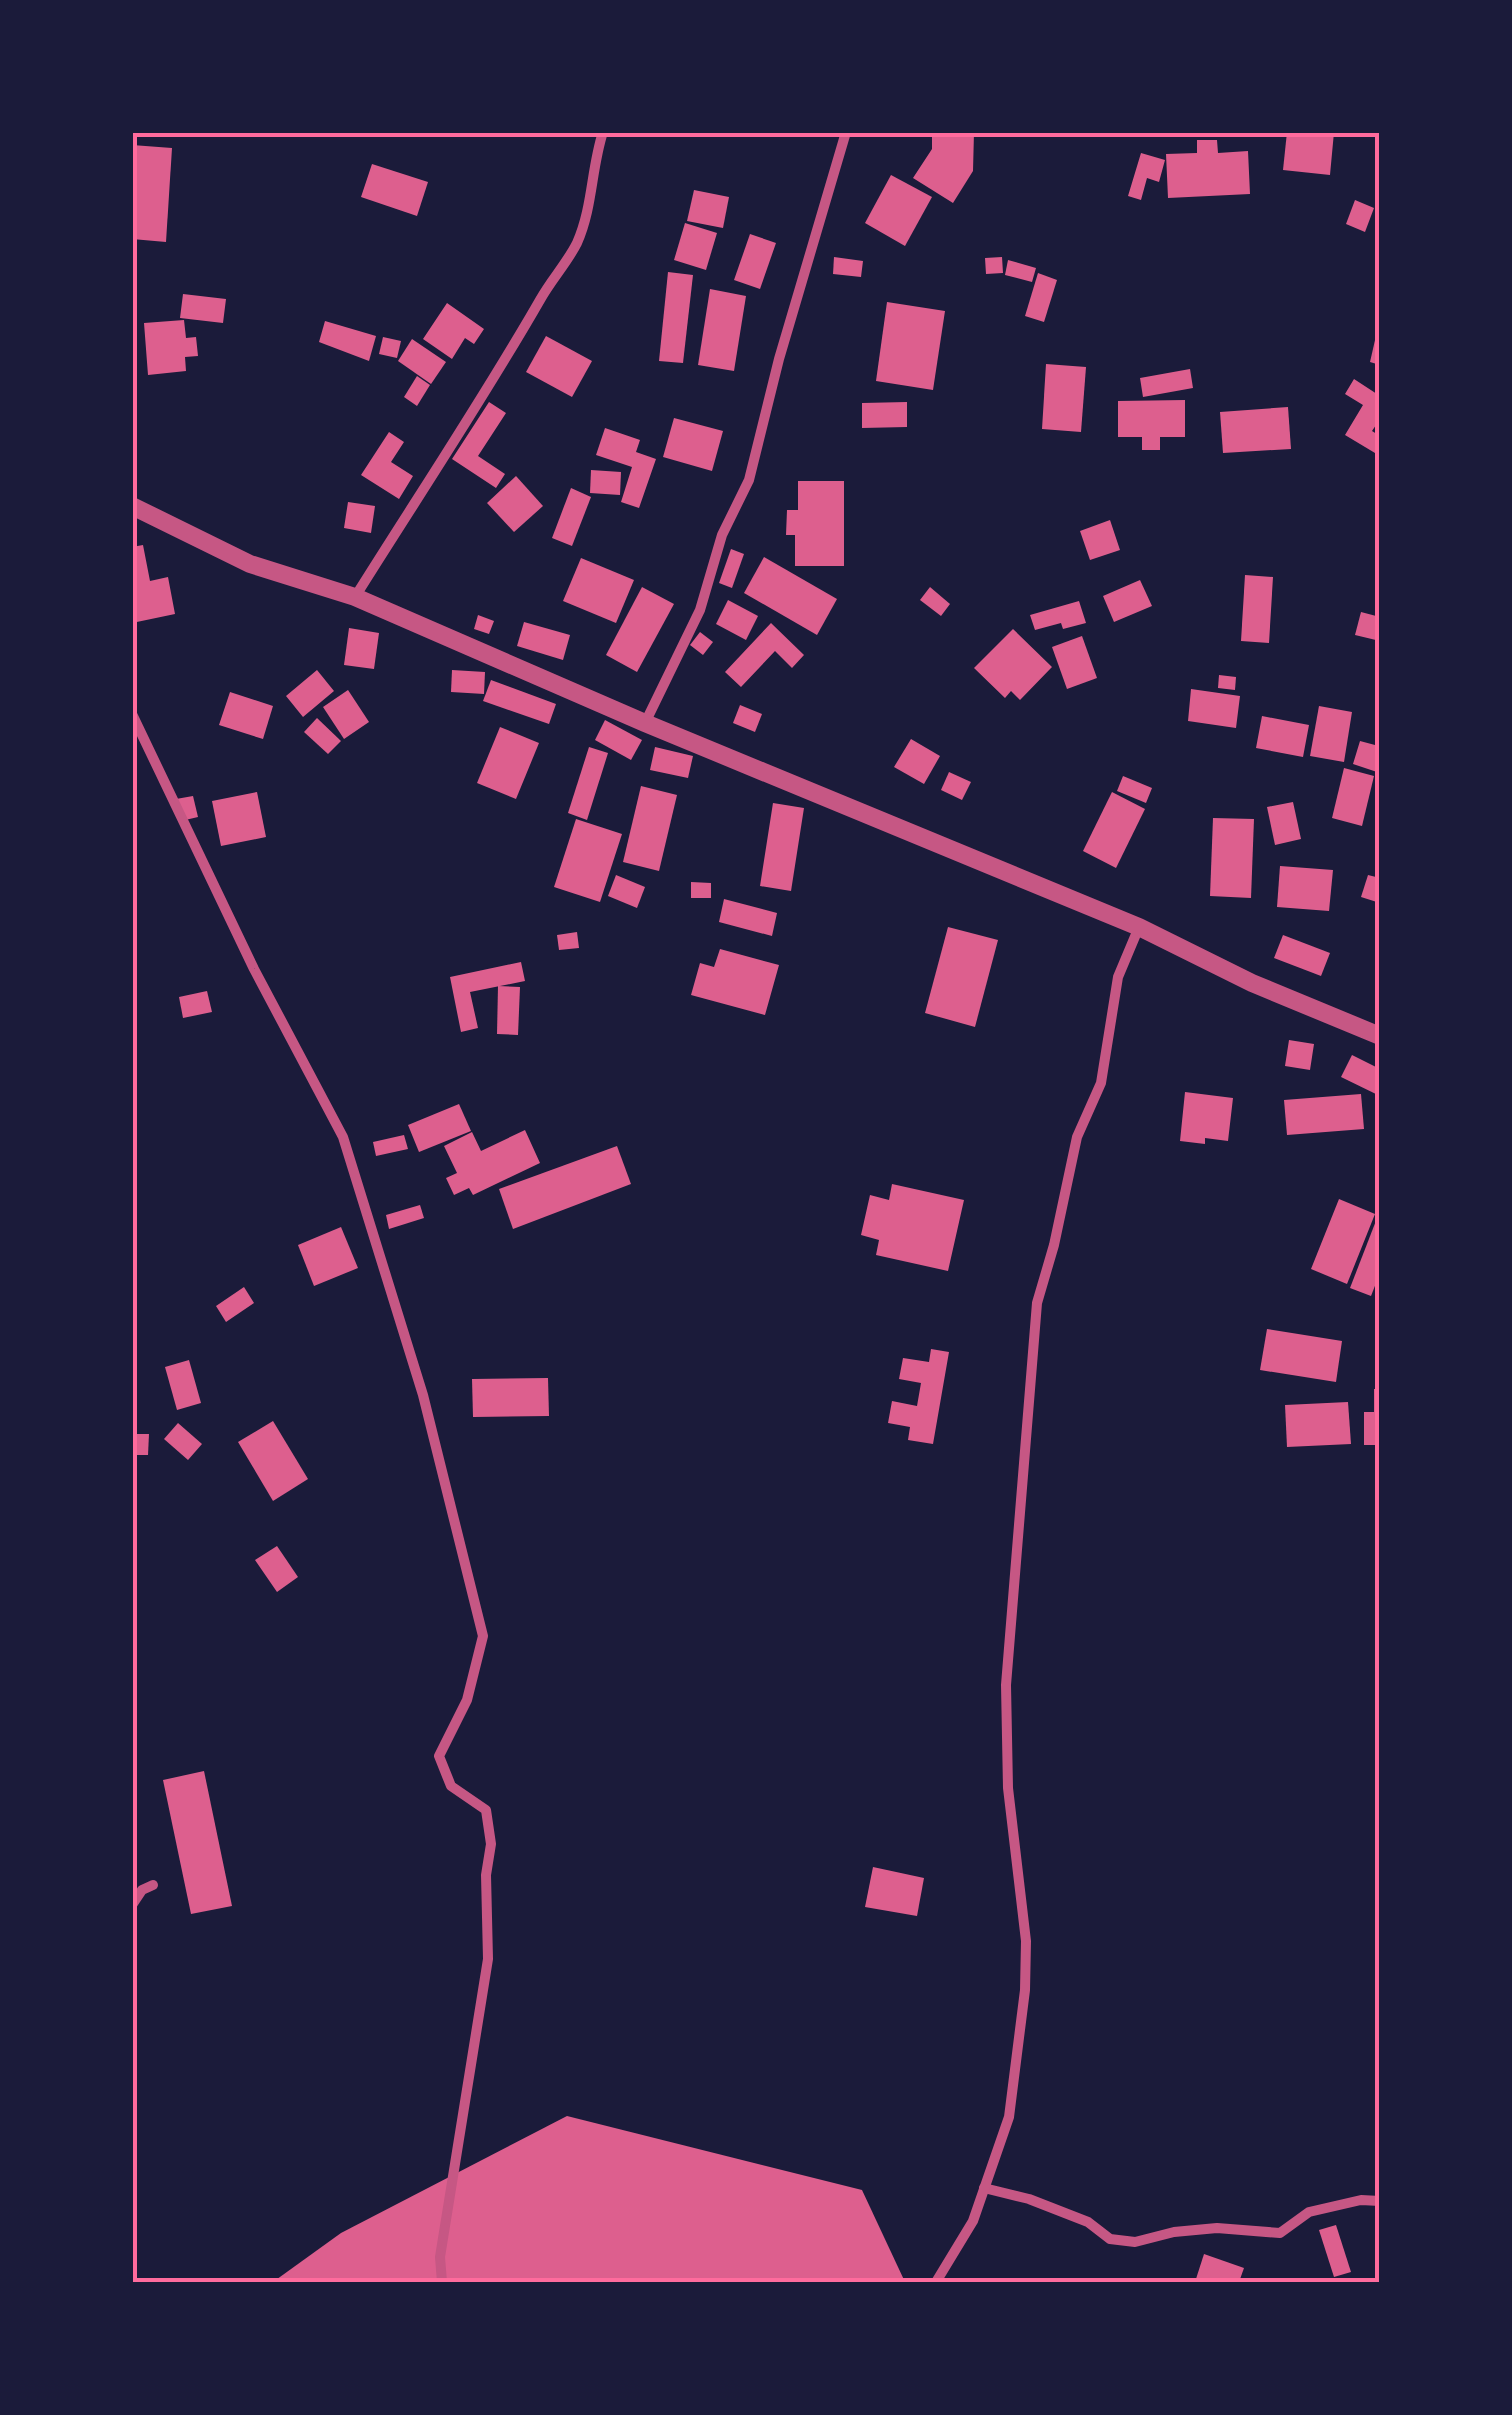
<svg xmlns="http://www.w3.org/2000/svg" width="1512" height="2415" viewBox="0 0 1512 2415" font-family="'DM Sans',sans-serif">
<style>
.building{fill:#dd5f8e}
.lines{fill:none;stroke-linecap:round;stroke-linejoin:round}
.minor{stroke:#c65784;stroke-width:10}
.tertiary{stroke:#c65784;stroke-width:18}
.neatline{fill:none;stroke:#ff6b9d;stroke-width:4}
</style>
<rect width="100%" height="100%" fill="#1b1b3a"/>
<g class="building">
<path d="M932 132H974L973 171 953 203 913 178 932 149Z"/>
<path d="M1287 132H1334L1330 175 1283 170Z"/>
<path d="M1197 140H1217L1218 153 1248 151 1250 194 1168 198 1166 154 1197 153Z"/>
<path d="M132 145 172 148 166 242 132 239Z"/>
<path d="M1141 153 1165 160 1159 182 1147 178 1141 200 1128 196Z"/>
<path d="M372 164 428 182 417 216 361 197Z"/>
<path d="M891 175 932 197 905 246 865 223Z"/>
<path d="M694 190 729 197 723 228 687 221Z"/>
<path d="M1355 200 1374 208 1365 232 1346 224Z"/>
<path d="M685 223 717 233 706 270 674 260Z"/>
<path d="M750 234 776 243 760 289 734 280Z"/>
<path d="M834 257 863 261 861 277 833 274Z"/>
<path d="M1002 257 1003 273 986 274 985 258Z"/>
<path d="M1008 260 1036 268 1032 282 1005 275Z"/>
<path d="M668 272 693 275 683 363 659 361Z"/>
<path d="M1038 273 1057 280 1044 322 1025 316Z"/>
<path d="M710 289 746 296 734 371 698 365Z"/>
<path d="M183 294 226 299 223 323 180 318Z"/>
<path d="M887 302 945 311 933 390 876 381Z"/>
<path d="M447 303 484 329 474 344 465 338 452 359 423 339Z"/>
<path d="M184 320 186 338 196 337 198 356 185 357 186 371 148 375 144 323Z"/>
<path d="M325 321 376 336 369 361 319 342Z"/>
<path d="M1378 327H1380V365L1370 362Z"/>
<path d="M546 336 592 361 572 397 526 372Z"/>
<path d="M383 337 401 341 397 358 379 354Z"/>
<path d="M412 339 446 362 431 384 398 361Z"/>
<path d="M1046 364 1086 367 1081 432 1042 429Z"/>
<path d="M1190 369 1193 388 1143 397 1140 378Z"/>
<path d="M417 376 430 385 417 406 404 397Z"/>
<path d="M1354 379 1380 396V419L1372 431 1380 436V456L1345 435 1363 405 1345 394Z"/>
<path d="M1185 400V437H1160V450H1142V437H1118V401Z"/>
<path d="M489 402 506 413 478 456 505 474 496 488 452 459Z"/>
<path d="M907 402V427L862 428V403Z"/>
<path d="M1288 407 1291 449 1223 453 1220 412Z"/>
<path d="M674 418 723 431 712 471 663 457Z"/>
<path d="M605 428 640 440 636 452 656 459 639 508 621 502 632 467 596 455Z"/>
<path d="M389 432 404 442 391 462 413 476 399 499 361 475Z"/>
<path d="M591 470 621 472 620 495 590 493Z"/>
<path d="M516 476 543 506 514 532 487 503Z"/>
<path d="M798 481H844V566H795V535H786L787 510H798Z"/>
<path d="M571 488 591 497 572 546 552 538Z"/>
<path d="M348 502 375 506 371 533 344 528Z"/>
<path d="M1110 520 1120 550 1090 560 1080 531Z"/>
<path d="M143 545 150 581 168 577 175 614 132 623V547Z"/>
<path d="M731 549 744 554 732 588 719 583Z"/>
<path d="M764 557 837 599 817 635 744 593Z"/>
<path d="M581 558 634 580 616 623 563 601Z"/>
<path d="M1245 575 1273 577 1269 643 1241 641Z"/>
<path d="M1140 580 1152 606 1114 622 1103 596Z"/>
<path d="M642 587 674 604 637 672 606 655Z"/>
<path d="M930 587 950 604 941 616 920 600Z"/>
<path d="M728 600 758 616 746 640 716 624Z"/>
<path d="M1079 601 1086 623 1063 629 1061 623 1035 630 1030 615Z"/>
<path d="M1361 612 1380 617V641L1355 635Z"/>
<path d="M478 615 494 621 489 634 474 629Z"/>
<path d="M524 622 570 635 563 660 517 646Z"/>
<path d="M771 623 804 655 792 668 775 651 741 687 725 672Z"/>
<path d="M349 628 379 633 374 669 344 665Z"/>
<path d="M1013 629 1052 667 1020 700 1011 691 1005 698 974 668Z"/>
<path d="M700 632 713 642 703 655 690 645Z"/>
<path d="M1082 636 1097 678 1067 689 1052 647Z"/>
<path d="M317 670 334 691 303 717 286 696Z"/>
<path d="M452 670 485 672 484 694 451 692Z"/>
<path d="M1219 675 1236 677 1235 690 1218 688Z"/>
<path d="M491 680 556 704 549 724 483 701Z"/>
<path d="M1191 689 1240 696 1236 728 1188 721Z"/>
<path d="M348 690 369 722 344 739 323 707Z"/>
<path d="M230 692 273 706 263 739 219 725Z"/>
<path d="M740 705 762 714 755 732 733 723Z"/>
<path d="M1319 706 1352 712 1344 762 1310 756Z"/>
<path d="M1262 716 1309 725 1303 757 1256 748Z"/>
<path d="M317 718 341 741 328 754 304 732Z"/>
<path d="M605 720 642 740 631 760 595 740Z"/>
<path d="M500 727 539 743 516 799 477 783Z"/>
<path d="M1380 735V773L1353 764 1360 741 1375 745Z"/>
<path d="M911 739 940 756 924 784 894 767Z"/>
<path d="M589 747 608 753 587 820 568 813Z"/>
<path d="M655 747 693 756 688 778 650 770Z"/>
<path d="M1344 768 1374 776 1362 826 1332 818Z"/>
<path d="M949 772 971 782 962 800 941 790Z"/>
<path d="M1123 776 1152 788 1146 803 1117 791Z"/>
<path d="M641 786 677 795 659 871 623 862Z"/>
<path d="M257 792 266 837 221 846 212 801Z"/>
<path d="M1112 792 1145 809 1116 868 1083 851Z"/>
<path d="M193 796 198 817 181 821 176 799Z"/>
<path d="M1293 802 1301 839 1275 845 1267 807Z"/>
<path d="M773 803 804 808 791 891 760 886Z"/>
<path d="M1213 818 1254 819 1251 898 1210 896Z"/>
<path d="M576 819 622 834 600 902 554 887Z"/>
<path d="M1280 866 1333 870 1329 911 1277 907Z"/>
<path d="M616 875 645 887 637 908 608 896Z"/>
<path d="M1368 875 1380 878V903L1361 897Z"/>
<path d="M691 882 711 883V898H691Z"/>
<path d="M724 899 777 913 772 936 719 922Z"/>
<path d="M948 927 998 940 975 1027 925 1013Z"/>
<path d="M577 932 579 948 559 950 557 935Z"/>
<path d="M1283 935 1330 953 1321 976 1274 958Z"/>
<path d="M720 949 779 965 765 1015 691 995 700 963 714 967Z"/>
<path d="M521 962 525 981 470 992 478 1028 461 1032 450 977Z"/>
<path d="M498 986 520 987 518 1035 497 1034Z"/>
<path d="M207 991 212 1012 183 1018 179 997Z"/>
<path d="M1289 1040 1314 1044 1310 1070 1285 1066Z"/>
<path d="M1352 1055 1380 1069V1096L1341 1077Z"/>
<path d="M1185 1092 1233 1098 1228 1141 1205 1138V1144L1180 1141Z"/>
<path d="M1361 1094 1364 1129 1287 1135 1284 1100Z"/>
<path d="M459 1104 471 1131 419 1152 408 1125Z"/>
<path d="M525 1130 540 1163 473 1195 469 1188 454 1195 446 1178 457 1173 444 1146 472 1132 481 1151Z"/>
<path d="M404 1135 408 1149 376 1156 373 1142Z"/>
<path d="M617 1146 631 1184 513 1229 499 1189Z"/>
<path d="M892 1184 964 1200 948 1271 876 1255 879 1240 861 1235 870 1195 889 1200Z"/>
<path d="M1339 1199 1375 1214 1347 1284 1311 1269Z"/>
<path d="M420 1205 424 1218 389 1229 386 1215Z"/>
<path d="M1379 1213 1380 1273 1371 1296 1350 1288Z"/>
<path d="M341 1227 358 1268 314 1286 298 1245Z"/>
<path d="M244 1287 254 1303 226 1322 216 1306Z"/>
<path d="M1267 1329 1342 1341 1336 1382 1260 1370Z"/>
<path d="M931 1349 949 1352 933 1444 908 1440 910 1427 888 1423 892 1401 917 1406 921 1383 899 1379 903 1358 929 1362Z"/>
<path d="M189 1360 201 1403 177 1410 165 1367Z"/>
<path d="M548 1378 549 1416 473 1417 472 1379Z"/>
<path d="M1374 1389H1380V1445H1364V1412H1374Z"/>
<path d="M1348 1402 1351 1444 1287 1447 1285 1405Z"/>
<path d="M273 1421 308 1479 273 1501 238 1442Z"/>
<path d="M178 1423 202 1444 188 1460 164 1439Z"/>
<path d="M132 1434H149L148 1455H132Z"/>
<path d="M277 1546 298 1577 277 1592 255 1560Z"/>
<path d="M204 1771 232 1906 191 1914 163 1780Z"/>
<path d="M873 1867 924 1878 917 1916 865 1907Z"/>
<path d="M567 2116 862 2190 905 2282H273L341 2233Z"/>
<path d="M1336 2225 1351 2272 1334 2277 1319 2230Z"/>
<path d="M1204 2254 1244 2268 1239 2282H1195Z"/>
</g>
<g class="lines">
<g class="minor">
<path d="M355 597C417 498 482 401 540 300 551 280 567 263 577 243 593 207 591 169 603 132"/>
<path d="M132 714 254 969 343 1137 423 1395 483 1636 467 1700 439 1756 451 1786 486 1810 491 1844 486 1875 488 1959 440 2257 442 2282"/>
<path d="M645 723 700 610 722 535 749 480 779 359 846 132"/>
<path d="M132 1905 142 1890 153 1885"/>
<path d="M984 2188 1029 2199 1088 2222 1110 2239 1135 2242 1174 2232 1217 2228 1280 2233 1309 2212 1361 2200 1380 2201"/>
<path d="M936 2282 973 2221 1009 2117 1025 1990 1026 1941 1008 1788 1006 1685 1037 1303 1054 1245 1077 1137 1101 1083 1118 977 1139 927"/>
</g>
<path class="tertiary" d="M132 506 250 564 355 597 645 723 1139 927 1252 983 1380 1036"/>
</g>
<rect width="1512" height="2415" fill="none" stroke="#1b1b3a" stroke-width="270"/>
<rect x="135" y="135" width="1242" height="2145" class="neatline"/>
</svg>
